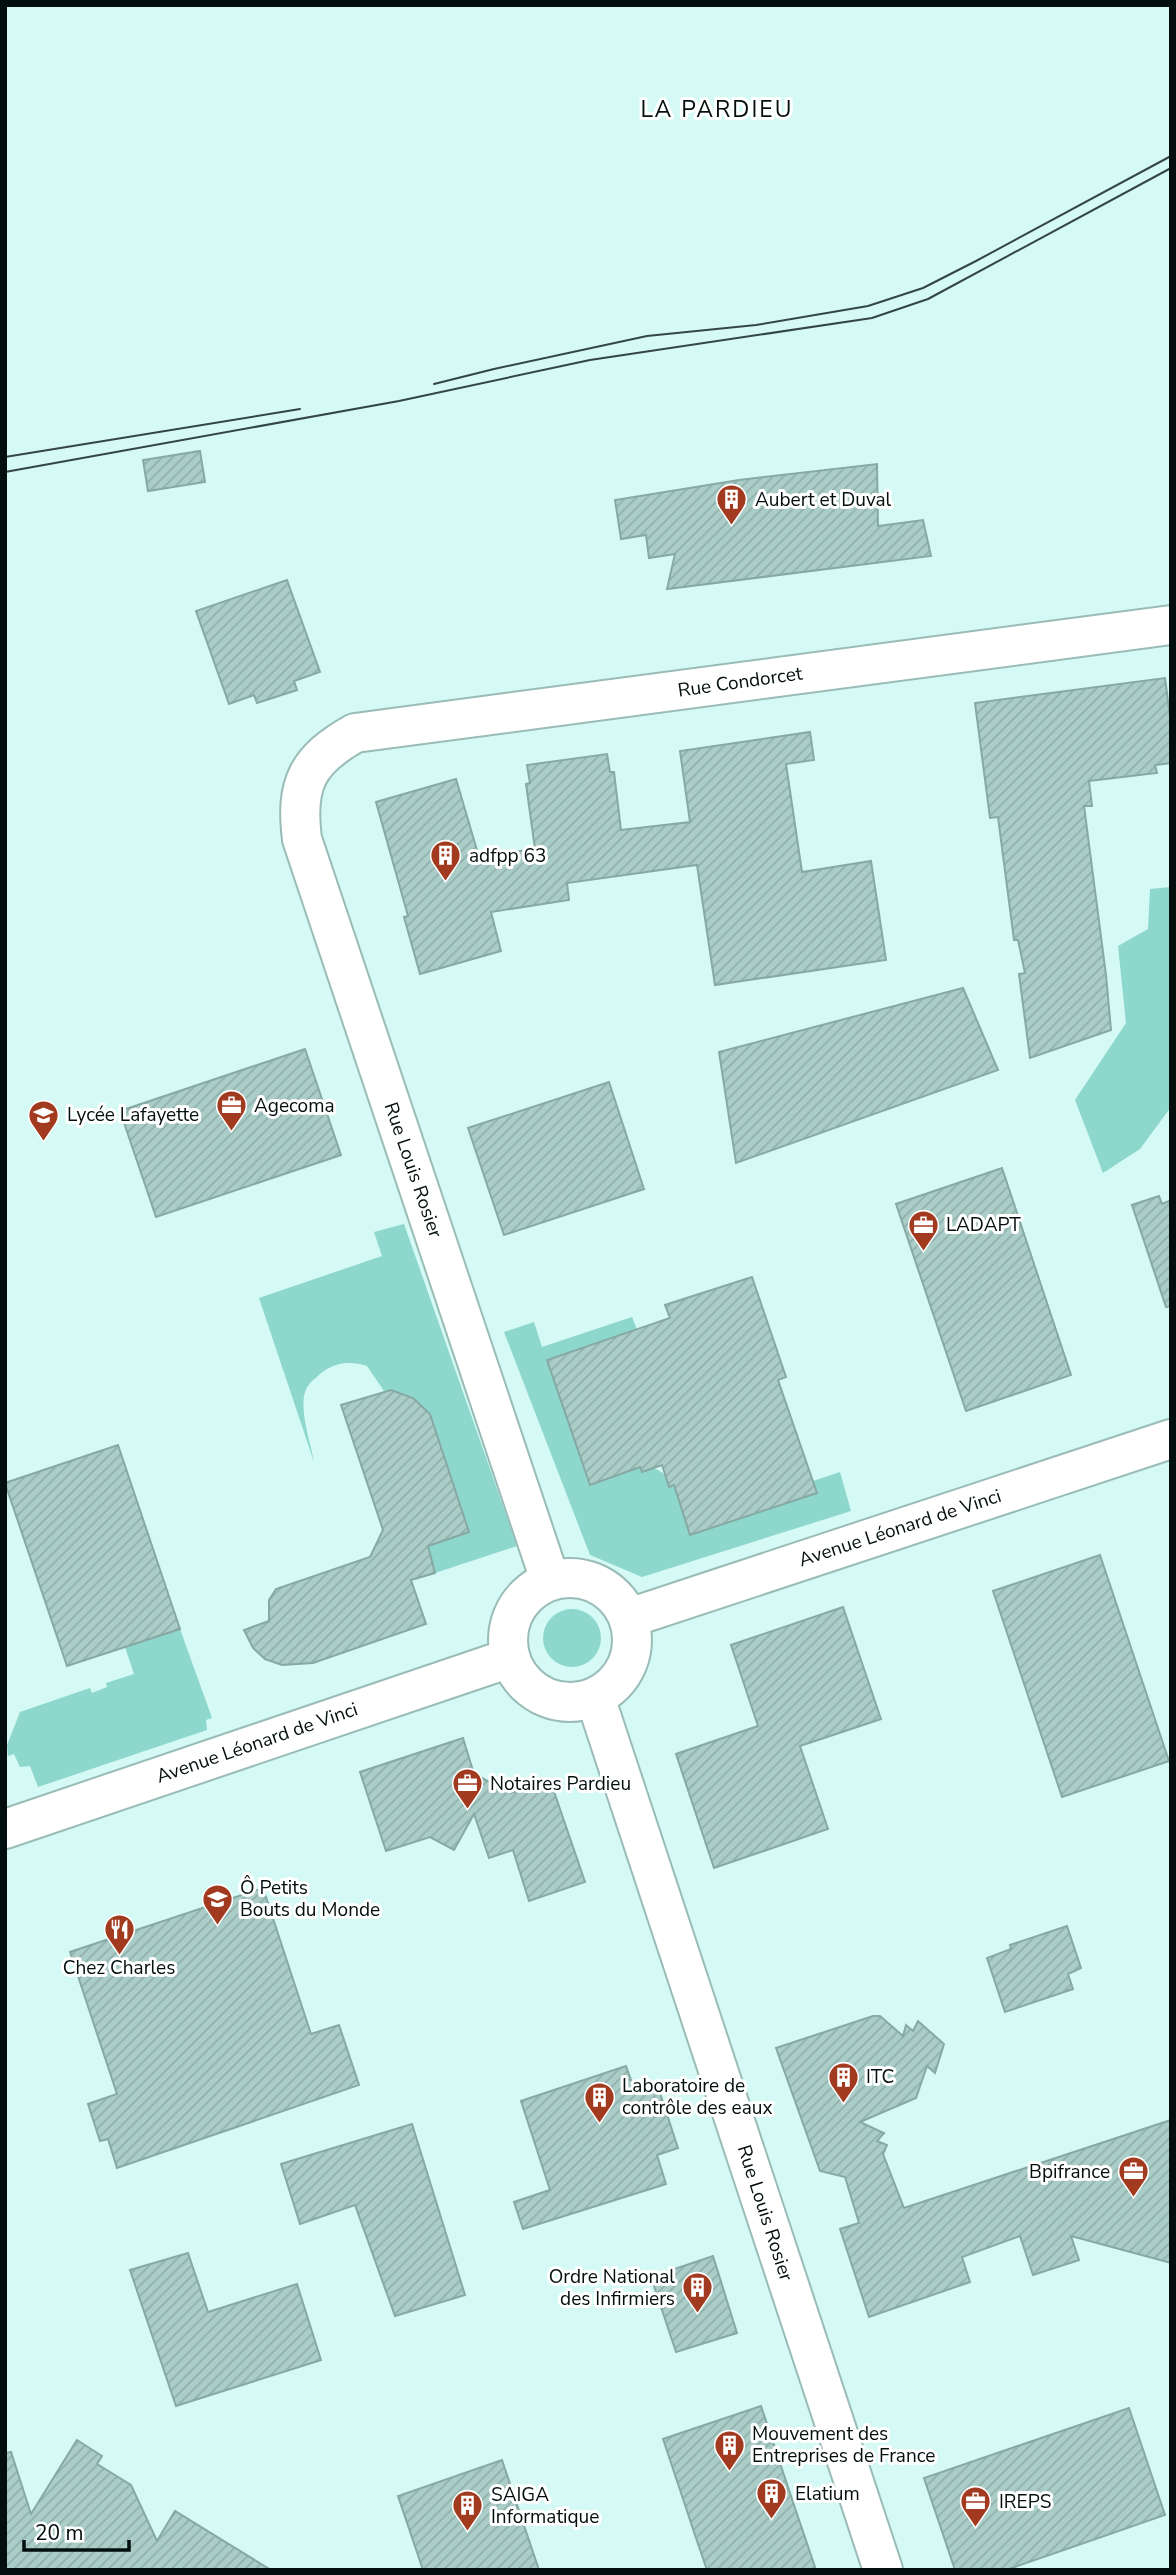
<svg xmlns="http://www.w3.org/2000/svg" width="1176" height="2575" viewBox="0 0 1176 2575" font-family="'Nunito Sans',sans-serif">
<style>
.grass{fill:#8dd7cd}
.building{fill:url(#building-hatch);stroke:#86a9a4;stroke-width:2}
.lines{fill:none;stroke-linecap:round;stroke-linejoin:round}
.minor-casing{stroke:#99bcb7;stroke-width:42}
.minor{stroke:#fff;stroke-width:38}
.tram{stroke:#344643;stroke-width:2}
.labels{text-anchor:middle;dominant-baseline:central;stroke-width:6;stroke-linejoin:round;paint-order:stroke}
.poi-label{font-size:19px;fill:#030f0d;stroke:#fff;text-anchor:start}
.street-label{font-size:19px;fill:#030f0d;stroke:#fff}
.quarter-label{font-size:23px;letter-spacing:2px;fill:#030f0d;stroke:#fff}
</style>
<defs>
<pattern id="building-hatch" width="6" height="6" patternUnits="userSpaceOnUse" patternTransform="scale(1.75)"><rect width="6" height="6" fill="#aacdc8"/><path d="M-1 1l2-2M0 6l6-6M5 7l2-2" fill="none" stroke="#91afab"/></pattern>
</defs>
<rect width="100%" height="100%" fill="#d5f9f4"/>
<g class="grass">
<path d="M1171 887V1107L1140 1149 1103 1173 1075 1100 1126 1023 1118 946 1148 929 1150 889Z"/>
<path d="M404 1224 517 1546 429 1575 433 1567 428 1546 469 1532 430 1414 413 1398 391 1390 384 1391 367 1366C352 1361 337 1362 324 1371 319 1375 311 1381 308 1386 296 1403 311 1443 314 1462L259 1298 382 1256 374 1232Z"/>
<path d="M632 1317 647 1355 623 1334 547 1360 590 1485C606 1479 622 1471 638 1468 674 1459 683 1511 691 1535L817 1493 813 1481 840 1472 851 1511 642 1577 590 1555 504 1332 534 1322 542 1347Z"/>
<circle cx="572" cy="1638" r="29"/>
<path d="M180 1629 212 1718 206 1720 207 1730 38 1787 30 1766 20 1767 14 1754 8 1756 7 1745 20 1712 90 1688 92 1693 107 1687 106 1683 134 1674 125 1647Z"/>
</g>
<g class="building">
<path d="M200 451 205 482 148 491 143 460Z"/>
<path d="M877 464 878 526 923 520 931 556 667 589 675 554 649 558 646 535 621 539 615 500 739 480Z"/>
<path d="M287 580 320 672 294 681 297 690 257 703 254 695 229 704 196 611Z"/>
<path d="M1165 678 1171 724V763L1155 765 1157 773 1089 781 1092 806H1084L1106 975 1111 1030 1030 1058 1019 974 1025 973 1018 940H1014L998 817 990 818 975 703Z"/>
<path d="M810 732 814 760 786 764 802 872 871 861 886 960 715 985 697 865 567 883 569 900 491 912 501 951 420 974 404 917 408 916 376 802 456 779 479 857 535 849 526 784 530 783 527 765 607 754 610 772H614L621 830 690 822 680 751Z"/>
<path d="M963 988 998 1070 736 1163 719 1052Z"/>
<path d="M305 1049 341 1155 156 1217 120 1111Z"/>
<path d="M609 1082 644 1189 504 1235 468 1128Z"/>
<path d="M1002 1168 1071 1375 966 1411 896 1204Z"/>
<path d="M1159 1196 1162 1204 1171 1200V1306L1166 1307 1132 1205Z"/>
<path d="M752 1277 786 1377 778 1380 817 1493 690 1535 674 1485 669 1487 662 1465 642 1472 640 1467 590 1485 547 1360 670 1318 665 1305Z"/>
<path d="M391 1390 413 1398 430 1414 469 1532 428 1546 435 1573 411 1580 426 1624 313 1663 282 1665 265 1659 253 1648 244 1630 269 1621V1600L276 1589 370 1557 383 1530 341 1405Z"/>
<path d="M118 1445 180 1629 67 1666 5 1483Z"/>
<path d="M1100 1555 1169 1761 1062 1797 993 1591Z"/>
<path d="M843 1607 881 1719 800 1746 828 1829 714 1868 676 1754 758 1726 731 1645Z"/>
<path d="M463 1738 474 1774 511 1793 550 1780 585 1882 529 1901 513 1850 489 1858 474 1814 454 1850 430 1837 386 1851 360 1772Z"/>
<path d="M263 1888 311 2034 339 2025 359 2085 117 2168 108 2139 100 2141 88 2104 117 2094 70 1952Z"/>
<path d="M1067 1926 1081 1968 1068 1974 1073 1989 1005 2012 987 1958 1011 1949 1010 1945Z"/>
<path d="M873 2016H880L903 2036 906 2025 913 2031 918 2021 944 2044 935 2073 927 2066 916 2098 860 2122 884 2133 877 2141 887 2145 883 2154 904 2208 1171 2120V2263L1071 2236 1079 2260 1033 2275 1020 2236 962 2257 970 2282 869 2317 840 2229 859 2223 845 2177 820 2171 776 2048Z"/>
<path d="M626 2066 636 2094 658 2087 678 2148 657 2155 666 2184 523 2229 514 2202 550 2190 521 2101Z"/>
<path d="M412 2124 465 2295 395 2316 355 2205 300 2224 281 2164Z"/>
<path d="M188 2253 208 2312 297 2284 321 2360 176 2406 130 2270Z"/>
<path d="M713 2256 737 2333 676 2352 651 2277Z"/>
<path d="M761 2406 794 2505 816 2570H707L696 2538 663 2439Z"/>
<path d="M1129 2408 1165 2515 1006 2570H955L924 2478Z"/>
<path d="M77 2440 102 2456 97 2464 131 2485 157 2541 175 2511 271 2570H5V2453L11 2452 31 2514Z"/>
<path d="M502 2460 539 2570H423L398 2496Z"/>
</g>
<g class="lines">
<defs>
<g id="minor">
<circle cx="570" cy="1640" r="62"/>
<path d="M550 1580 302 839C295 784 307 760 355 733L1171 625"/>
<path d="M629 1618 1171 1439"/>
<path d="M595 1697 883 2570"/>
<path d="M5 1829 510 1658"/>
</g>
</defs>
<use href="#minor" class="minor-casing"/>
<use href="#minor" class="minor"/>
<g class="tram">
<path d="M434 384 494 369 647 336 756 325 868 306 923 288 976 261 1171 156"/>
<path d="M5 457 300 409"/>
<path d="M5 472 399 401 590 360 872 318 928 299 1171 168"/>
</g>
</g>
<defs>
<symbol id="building-pin" viewBox="-11 -11 22 30"><path d="M0 17L-7.5 6A9.5 9.5 0 1 1 7.5 6Z" fill="#a23a1f" stroke="#fff"/><path d="M-4-6H4V6H1V3H-1V6H-4ZM-2.5-4.3h1.7v1.8h-1.7ZM.8-4.3h1.7v1.8H.8ZM-2.5-1h1.7V.8h-1.7ZM.8-1h1.7V.8H.8Z" fill="#fff"/></symbol>
<symbol id="office-pin" viewBox="-11 -11 22 30"><path d="M0 17L-7.5 6A9.5 9.5 0 1 1 7.5 6Z" fill="#a23a1f" stroke="#fff"/><path d="M-6-3h4V-5.5h4V-3h4V5H-6ZM-1-4.5V-3h2v-1.5ZM-6 0V1H6V0Z" fill="#fff"/></symbol>
<symbol id="school-pin" viewBox="-11 -11 22 30"><path d="M0 17L-7.5 6A9.5 9.5 0 1 1 7.5 6Z" fill="#a23a1f" stroke="#fff"/><path d="M0-5L7-2L0 1L-7-2ZM-4 1L0 2.5L4 1V4Q0 6-4 4Z" fill="#fff"/></symbol>
<symbol id="restaurant-pin" viewBox="-11 -11 22 30"><path d="M0 17L-7.5 6A9.5 9.5 0 1 1 7.5 6Z" fill="#a23a1f" stroke="#fff"/><path d="M-5-6h1v4h1v-4h1v4h1v-4h1v5L-1.5 .5V6h-2V.5L-5-1ZM5-6V6H3V1.5H1.5Q1.5-4 5-6Z" fill="#fff"/></symbol>
</defs>
<g fill-rule="evenodd">
<use href="#building-pin" x="714" y="482" width="35" height="47"/>
<use href="#building-pin" x="428" y="838" width="35" height="47"/>
<use href="#office-pin" x="214" y="1088" width="35" height="47"/>
<use href="#school-pin" x="26" y="1098" width="35" height="47"/>
<use href="#office-pin" x="906" y="1208" width="35" height="47"/>
<use href="#office-pin" x="450" y="1766" width="35" height="47"/>
<use href="#school-pin" x="200" y="1882" width="35" height="47"/>
<use href="#restaurant-pin" x="102" y="1912" width="35" height="47"/>
<use href="#building-pin" x="826" y="2060" width="35" height="47"/>
<use href="#building-pin" x="582" y="2080" width="35" height="47"/>
<use href="#office-pin" x="1116" y="2154" width="35" height="47"/>
<use href="#building-pin" x="680" y="2270" width="35" height="47"/>
<use href="#building-pin" x="712" y="2428" width="35" height="47"/>
<use href="#building-pin" x="754" y="2476" width="35" height="47"/>
<use href="#office-pin" x="958" y="2484" width="35" height="47"/>
<use href="#building-pin" x="450" y="2488" width="35" height="47"/>
</g>
<g class="labels">
<g class="poi-label">
<text x="755" y="500">Aubert et Duval</text>
<text x="469" y="856">adfpp 63</text>
<text x="254" y="1106">Agecoma</text>
<text x="67" y="1115">Lycée Lafayette</text>
<text x="946" y="1225">LADAPT</text>
<text x="490" y="1784">Notaires Pardieu</text>
<text x="240" y="1888">Ô Petits<tspan x="240" dy="22">Bouts du Monde</tspan></text>
<text x="119" y="1968" text-anchor="middle">Chez Charles</text>
<text x="866" y="2077">ITC</text>
<text x="622" y="2086">Laboratoire de<tspan x="622" dy="22">contrôle des eaux</tspan></text>
<text x="1110" y="2172" text-anchor="end">Bpifrance</text>
<text x="675" y="2277" text-anchor="end">Ordre National<tspan x="675" dy="22">des Infirmiers</tspan></text>
<text x="752" y="2434">Mouvement des<tspan x="752" dy="22">Entreprises de France</tspan></text>
<text x="795" y="2494">Elatium</text>
<text x="491" y="2495">SAIGA<tspan x="491" dy="22">Informatique</tspan></text>
<text x="999" y="2502">IREPS</text>
</g>
<g class="street-label">
<text transform="translate(740 682) rotate(-8)">Rue Condorcet</text>
<text transform="translate(413 1170) rotate(71)">Rue Louis Rosier</text>
<text transform="translate(900 1528) rotate(-18)">Avenue Léonard de Vinci</text>
<text transform="translate(257 1743) rotate(-19)">Avenue Léonard de Vinci</text>
<text transform="translate(765 2213) rotate(72)">Rue Louis Rosier</text>
</g>
<g class="quarter-label">
<text x="717" y="109">LA PARDIEU</text>
</g>
</g>
<rect width="1176" height="2575" fill="none" stroke="#030f0d" stroke-width="14"/>
<path d="M24 2540v10h105v-10" fill="none" stroke="#030f0d" stroke-width="3.5"/>
<text x="35" y="2540" font-size="21" fill="#030f0d" stroke="#ffffff" stroke-width="5" paint-order="stroke">20 m</text>
</svg>
